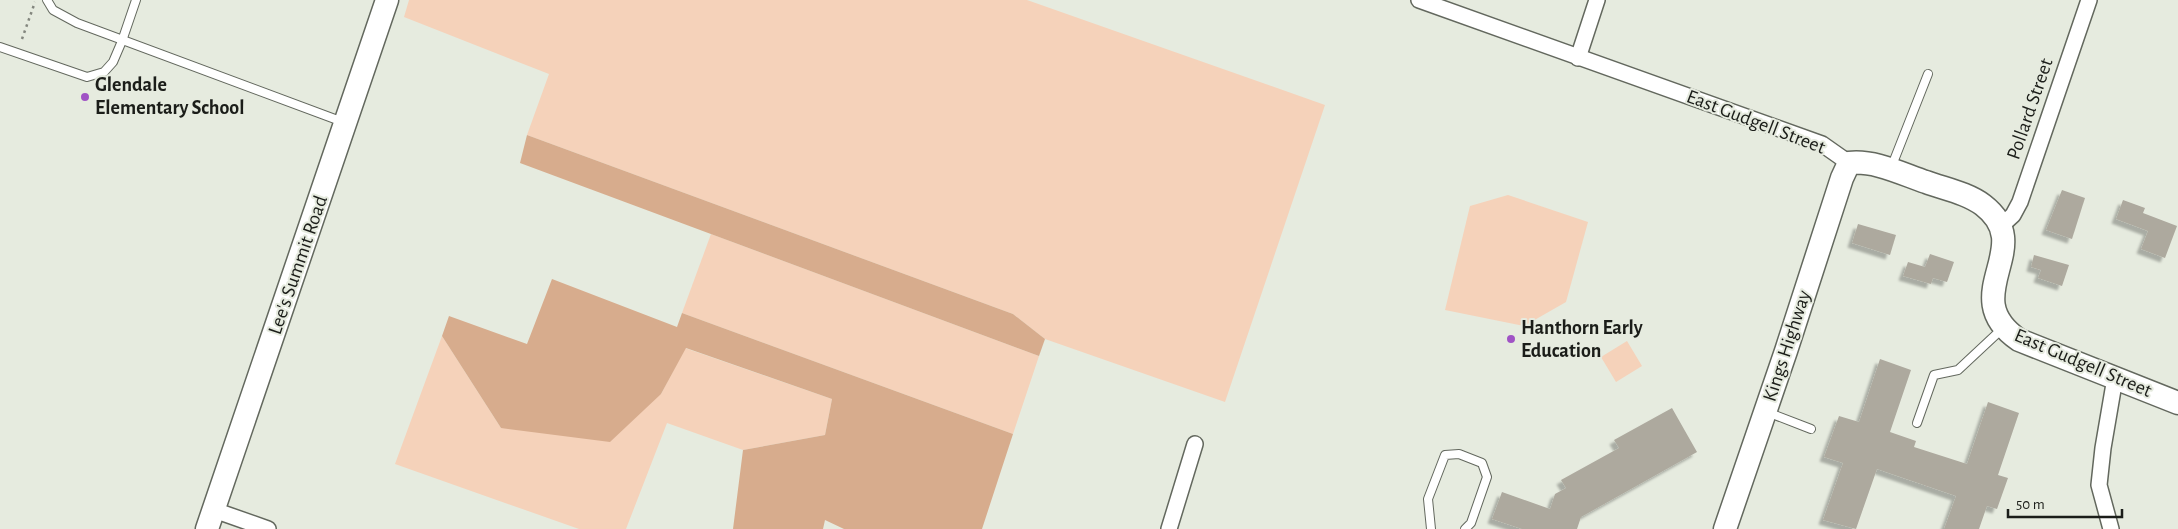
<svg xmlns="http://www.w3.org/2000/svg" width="2178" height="529" viewBox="0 0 2178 529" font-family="'Alegreya Sans',sans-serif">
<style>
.green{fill:#f5d2ba}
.forest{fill:#d7ac8d}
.building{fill:#ada99e;filter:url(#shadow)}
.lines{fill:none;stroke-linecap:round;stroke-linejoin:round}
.lane-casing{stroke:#63685e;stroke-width:10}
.street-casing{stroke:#63685e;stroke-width:18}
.secondary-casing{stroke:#63685e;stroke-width:25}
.path{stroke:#83867e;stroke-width:2.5;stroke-dasharray:2.5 4;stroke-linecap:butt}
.lane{stroke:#fff;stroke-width:8}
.street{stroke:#fff;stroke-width:15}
.secondary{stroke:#fff;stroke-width:22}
.poi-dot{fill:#a053c5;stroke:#e6ebdf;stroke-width:2}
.labels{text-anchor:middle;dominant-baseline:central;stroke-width:4;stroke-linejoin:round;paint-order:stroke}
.poi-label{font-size:20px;font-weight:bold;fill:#1b1d19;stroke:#e6ebdf;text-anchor:start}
.street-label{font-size:20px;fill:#1b1d19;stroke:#e6ebdf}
</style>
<defs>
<filter id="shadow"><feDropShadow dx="-4.5" dy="4.5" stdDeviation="1" flood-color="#0004"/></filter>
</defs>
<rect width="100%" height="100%" fill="#e6ebdf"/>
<g class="green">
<path d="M409 0H1027L1325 105 1225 402 1045 339 1013 314 527 135 549 74 404 17Z"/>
<path d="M1508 195 1588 222 1566 302 1524 326 1445 310 1470 206Z"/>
<path d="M711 234 1039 356 1013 434 682 313Z"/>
<path d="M442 336 501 428 661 394 685 348 832 399 825 435 743 450 667 423 626 529H579L395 464Z"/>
<path d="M1627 341 1642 366 1616 382 1601 357Z"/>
</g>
<g class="forest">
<path d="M527 135 1013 314 1045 339 1039 356 520 163Z"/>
<path d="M552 279 677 327 682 313 1013 434 982 529H844L825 520 823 529H733L743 450 825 435 832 399 686 348 661 394 610 442 501 428 442 336 449 316 527 344Z"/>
</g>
<g class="building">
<path d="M2062 190 2085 198 2072 239 2046 230Z"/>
<path d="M2123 200 2145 208 2143 213 2177 226 2165 258 2141 249 2148 231 2116 219Z"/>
<path d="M1858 224 1896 235 1890 255 1852 243Z"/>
<path d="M1930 254 1954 262 1947 282 1933 278 1931 284 1903 276 1908 262 1925 267Z"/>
<path d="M2034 255 2069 265 2062 286 2038 278 2041 270 2031 267Z"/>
<path d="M1880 359 1911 370 1890 432 1916 441 1914 447 1967 464 1988 402 2019 413 1998 475 2008 478 1997 509 1987 506 1979 529H1944L1956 496 1877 469 1856 529 1823 520 1843 463 1824 457 1839 416 1859 422Z"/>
<path d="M1672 408 1697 452 1581 517 1577 529H1522L1492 519 1502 492 1550 509 1555 494 1566 488 1561 480 1619 448 1614 440Z"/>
</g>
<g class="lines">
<defs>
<g id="lane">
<path d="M47 0 53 10 77 23 343 122"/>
<path d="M0 47 87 77 104 72 113 62 122 41 136 0"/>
<path d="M1891 168 1928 74"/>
<path d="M1767 412 1811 429"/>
<path d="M1917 423 1934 375 1958 370 2003 328"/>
<path d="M1431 529 1428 499 1445 455 1459 454 1482 463 1487 477 1471 523 1465 529"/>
</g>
<g id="street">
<path d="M1419 0 1822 144 1849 163"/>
<path d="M1578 58 1597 0"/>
<path d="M2001 226 2013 215 2020 202 2089 0"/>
<path d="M214 510 268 529"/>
<path d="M1169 529 1195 444"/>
<path d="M2111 529 2099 485 2103 448 2115 378"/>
</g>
<g id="secondary">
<path d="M207 529 387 0"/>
<path d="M1725 529 1786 351 1842 178 1849 163C1875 160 1902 174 1926 182 1945 189 1967 193 1983 205 2039 248 1954 295 2019 340L2178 403"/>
</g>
</defs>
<use href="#lane" class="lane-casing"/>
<use href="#street" class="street-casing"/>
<use href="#secondary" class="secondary-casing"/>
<path class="path" d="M22 39 35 2"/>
<use href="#lane" class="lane"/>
<use href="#street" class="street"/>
<use href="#secondary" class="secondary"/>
</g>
<g class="poi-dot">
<circle cx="85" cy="97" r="5"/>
<circle cx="1511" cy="339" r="5"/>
</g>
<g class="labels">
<g class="poi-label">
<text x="95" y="85">Glendale<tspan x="95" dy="23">Elementary School</tspan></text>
<text x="1521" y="328">Hanthorn Early<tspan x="1521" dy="23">Education</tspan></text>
</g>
<g class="street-label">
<text transform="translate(2030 109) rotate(-71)">Pollard Street</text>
<text transform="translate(1756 122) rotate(21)">East Gudgell Street</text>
<text transform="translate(298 265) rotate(-71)">Lee's Summit Road</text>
<text transform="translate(1787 346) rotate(-72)">Kings Highway</text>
<text transform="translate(2083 363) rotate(23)">East Gudgell Street</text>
</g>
</g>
<path d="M2008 509v8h114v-8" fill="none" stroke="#1b1d19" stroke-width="2.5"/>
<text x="2016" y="509" font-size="15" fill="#1b1d19" stroke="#e6ebdf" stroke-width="4" paint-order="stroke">50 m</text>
</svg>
